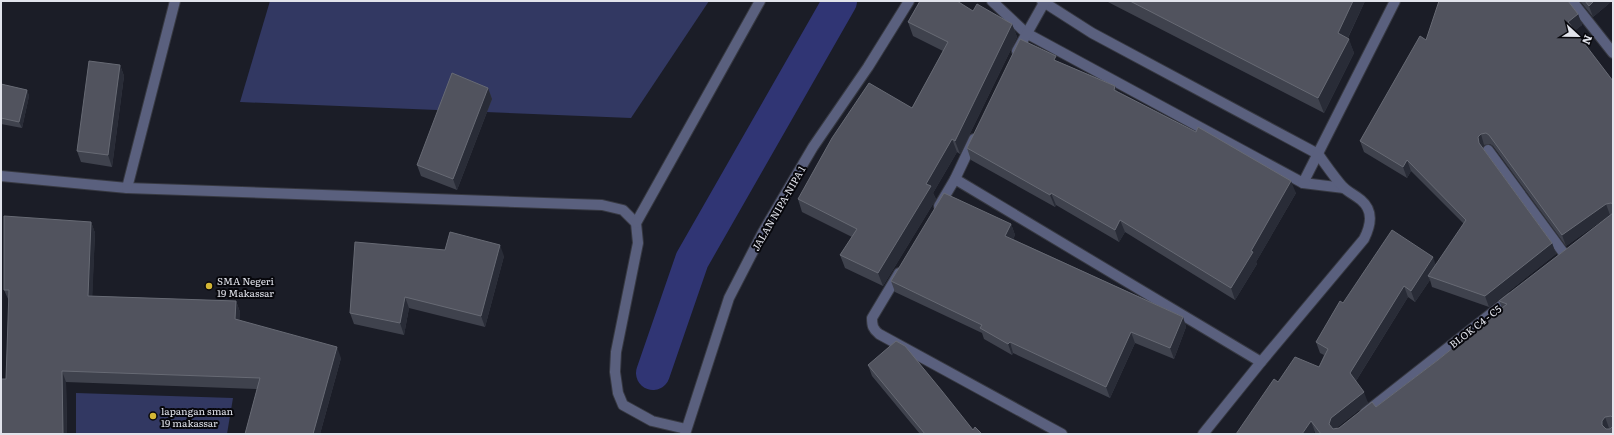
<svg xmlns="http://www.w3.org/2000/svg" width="1614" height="435" viewBox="0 0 1614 435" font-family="Literata,serif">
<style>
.green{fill:#323862}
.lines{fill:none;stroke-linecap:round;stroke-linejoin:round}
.canal{stroke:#303574;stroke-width:34}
.minor-casing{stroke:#373942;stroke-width:12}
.minor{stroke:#5a607e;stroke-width:10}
.wall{fill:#3f424d;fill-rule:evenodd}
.shaded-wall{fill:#292c37}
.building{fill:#51535e;stroke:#676a74}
.poi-dot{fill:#d3b635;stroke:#07070c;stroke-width:1.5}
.labels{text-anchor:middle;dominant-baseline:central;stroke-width:4;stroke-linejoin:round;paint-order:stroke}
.street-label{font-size:10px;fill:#e1e3eb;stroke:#07070c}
.poi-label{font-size:10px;fill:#e1e3eb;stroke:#07070c;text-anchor:start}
</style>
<rect width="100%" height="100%" fill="#1b1d27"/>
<g class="green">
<path d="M270 1H709L631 118 240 102Z"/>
<path d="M76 393 233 398 227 434H76Z"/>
</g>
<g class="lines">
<path class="canal" d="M653 373 692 260 840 1"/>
<defs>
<g id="minor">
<path d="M992 1 1026 33 1303 183 1344 188"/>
<path d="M1042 1 1092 33 1318 154C1326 165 1334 177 1343 187 1348 192 1355 195 1361 200 1374 211 1371 225 1364 239L1261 362 1203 434"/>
<path d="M1572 1 1613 53"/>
<path d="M1017 51 1045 1"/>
<path d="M1488 150 1565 255"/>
<path d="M1 176 127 188 602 205 623 210 636 223 638 243 616 352 615 372 618 393 623 405 652 421 686 429"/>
<path d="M955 179 1261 362"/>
<path d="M1303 183 1395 1"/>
<path d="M127 188 175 1"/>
<path d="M939 206 955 179 974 139"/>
<path d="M636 223 760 1"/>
<path d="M899 273 872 318C872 326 873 329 879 334L1062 434"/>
<path d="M1365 413 1511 298"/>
<path d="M685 434 729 298 763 232 813 147 868 67 909 1"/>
</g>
</defs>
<use href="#minor" class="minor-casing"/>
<use href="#minor" class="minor"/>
</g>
<g class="wall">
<path d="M1106 1H1365L1348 38 1354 53 1324 113Z"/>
<path d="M1580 1H1612L1593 17Z"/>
<path d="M973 11 1012 24 1017 37 960 154 957 152 933 193 936 199 883 286 845 268 840 255 852 237 802 212 798 199 912 108 943 51 913 36 908 22Z"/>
<path d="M1578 14 1582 25 1574 31 1613 81V434H1316L1278 382 1319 367 1324 355 1320 353 1316 342 1343 303 1436 265 1464 224 1411 171 1407 178 1364 152 1360 141 1426 40ZM1490 144 1493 146 1566 246 1610 215 1612 214 1499 301 1502 308 1438 360 1376 407 1339 428 1335 429 1368 403 1356 381 1408 297 1415 302 1430 280 1432 287 1489 307 1556 254 1552 243 1482 147 1484 145Z"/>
<path d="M1057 61 1115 86 1117 92 1296 193 1256 262 1257 264 1235 300 1125 232 1119 242 1056 205 1055 207 971 160 967 148Z"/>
<path d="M120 65 124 76 112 167 81 162 77 151Z"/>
<path d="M1 84 27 90 29 96 22 128 1 124Z"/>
<path d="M488 88 492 99 457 190 421 176 417 165Z"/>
<path d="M91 222 95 233 92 296 236 301 240 312 239 320 341 358 320 434H245L257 389 66 382 67 434H1L6 379 9 301 4 290Z"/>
<path d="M1011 224 1015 235 1013 239 1183 317 1186 327 1174 359 1135 343 1110 398 1013 353 1012 355 984 339 982 333 895 292 891 281Z"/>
<path d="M445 250 504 256 485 327 409 308 404 335 354 324 350 313Z"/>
<path d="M868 365 973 430 982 434H920L872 376Z"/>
</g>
<g class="shaded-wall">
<path d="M1353 1H1365L1343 48 1338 33Z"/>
<path d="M1594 1H1612L1593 17 1589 6Z"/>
<path d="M1578 14 1582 25 1572 33 1568 22Z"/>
<path d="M1012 24 1017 37 960 154 955 141Z"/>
<path d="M1349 39 1354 53 1324 113 1318 98Z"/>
<path d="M120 65 124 76 112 167 108 155Z"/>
<path d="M1115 86 1120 98 1114 90Z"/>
<path d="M488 88 492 99 457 190 453 179Z"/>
<path d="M27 90 29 96 22 128 19 122Z"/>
<path d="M1481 134 1484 145 1482 148 1479 143 1478 137Z"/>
<path d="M952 139 957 152 933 193 936 199 883 286 878 273 926 184Z"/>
<path d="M1407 160 1411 171 1407 178 1403 167Z"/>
<path d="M1291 181 1296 193 1256 262 1257 264 1235 300 1231 288 1251 251Z"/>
<path d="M1051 193 1056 205 1055 207 1050 195Z"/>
<path d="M1606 204 1610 215 1566 246 1562 235Z"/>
<path d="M1120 220 1125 232 1119 242 1115 230Z"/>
<path d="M91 222 95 233 92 307 88 296Z"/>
<path d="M1011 224 1015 235 1009 247 1005 236Z"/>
<path d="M1552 243 1556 254 1489 307 1485 296Z"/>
<path d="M500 245 504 256 485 327 481 316Z"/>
<path d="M1433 257 1437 268 1428 276 1430 280 1415 302 1411 291Z"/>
<path d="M1404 286 1408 297 1354 384 1350 373Z"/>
<path d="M405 297 409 308 404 335 400 323Z"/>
<path d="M236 301 240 312 239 330 235 319Z"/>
<path d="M1183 317 1186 327 1174 359 1170 348Z"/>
<path d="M1131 332 1135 343 1110 398 1106 387Z"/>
<path d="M1010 342 1013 353 1012 355 1008 344Z"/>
<path d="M337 347 341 358 320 434H313Z"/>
<path d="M62 371 66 382 67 434H63Z"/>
<path d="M1364 392 1368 403 1335 429 1333 434 1329 424 1331 418Z"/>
<path d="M1605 417 1609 428 1606 432 1602 425V421Z"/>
<path d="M1311 421 1315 432 1313 434H1302Z"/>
</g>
<g class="building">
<path d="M920 1H957L973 11 977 4 1012 24 955 141 952 139 926 184 931 186 878 273 840 255 857 229 798 199 832 138 869 83 912 108 948 42 908 22Z"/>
<path d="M1130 1H1353L1338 33 1349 39 1318 98Z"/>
<path d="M1439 1H1568L1578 14 1568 22 1613 81V204L1611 203 1606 204 1562 235 1489 135 1486 133 1481 134 1478 137 1479 143 1552 243 1485 296 1428 276 1466 220 1407 160 1403 167 1360 141 1420 36 1426 40Z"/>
<path d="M1585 1H1594L1589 6Z"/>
<path d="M1020 39 1056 56 1054 60 1115 86 1114 90 1196 132 1198 127 1291 181 1251 251 1253 252 1231 288 1120 220 1115 230 1051 193 1050 195 967 148Z"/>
<path d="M89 61 120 65 108 155 77 151Z"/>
<path d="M452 73 488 88 453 179 417 165Z"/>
<path d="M1 84 27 90 19 122 1 118Z"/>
<path d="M944 193 1011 224 1005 236 1183 317 1170 348 1131 332 1106 387 1010 342 1008 344 980 328 982 325 891 281Z"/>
<path d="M1613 213V418L1611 416 1605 417 1602 421V425L1606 429H1610L1613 426V434H1321L1311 421 1302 434H1236L1274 379 1278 382 1295 357 1319 367 1328 349 1316 342 1340 301 1343 303 1392 230 1433 257 1411 291 1404 286 1350 373 1364 392 1331 418 1329 424 1333 429 1339 428 1372 402 1376 407 1438 360 1507 304 1499 301Z"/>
<path d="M4 216 91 222 88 296 236 301 235 319 337 347 313 434H245L260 378 62 371 63 434H1V379H6L9 290H4Z"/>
<path d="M450 232 500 245 481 316 405 297 400 323 350 313 355 242 445 250Z"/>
<path d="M896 341 905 346 942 391 973 430 975 427 982 434H925L868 365Z"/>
</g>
<g class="poi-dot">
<circle cx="209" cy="286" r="4"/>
<circle cx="153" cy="416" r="4"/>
</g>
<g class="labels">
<g class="street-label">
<text transform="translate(778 208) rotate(-60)">JALAN NIPA-NIPA 1</text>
<text transform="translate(1475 326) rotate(-38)">BLOK C4 - C5</text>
</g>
<g class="poi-label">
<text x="217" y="280">SMA Negeri<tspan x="217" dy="12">19 Makassar</tspan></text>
<text x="161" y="410">lapangan sman<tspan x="161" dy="12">19 makassar</tspan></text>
</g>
</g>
<rect width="1614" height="435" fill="none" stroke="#e1e3eb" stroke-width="4"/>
<g transform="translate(1578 36) rotate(112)" stroke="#07070c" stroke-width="3" paint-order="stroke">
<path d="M0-3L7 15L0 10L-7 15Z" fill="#e1e3eb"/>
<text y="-6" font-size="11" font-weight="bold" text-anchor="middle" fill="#e1e3eb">N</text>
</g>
</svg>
